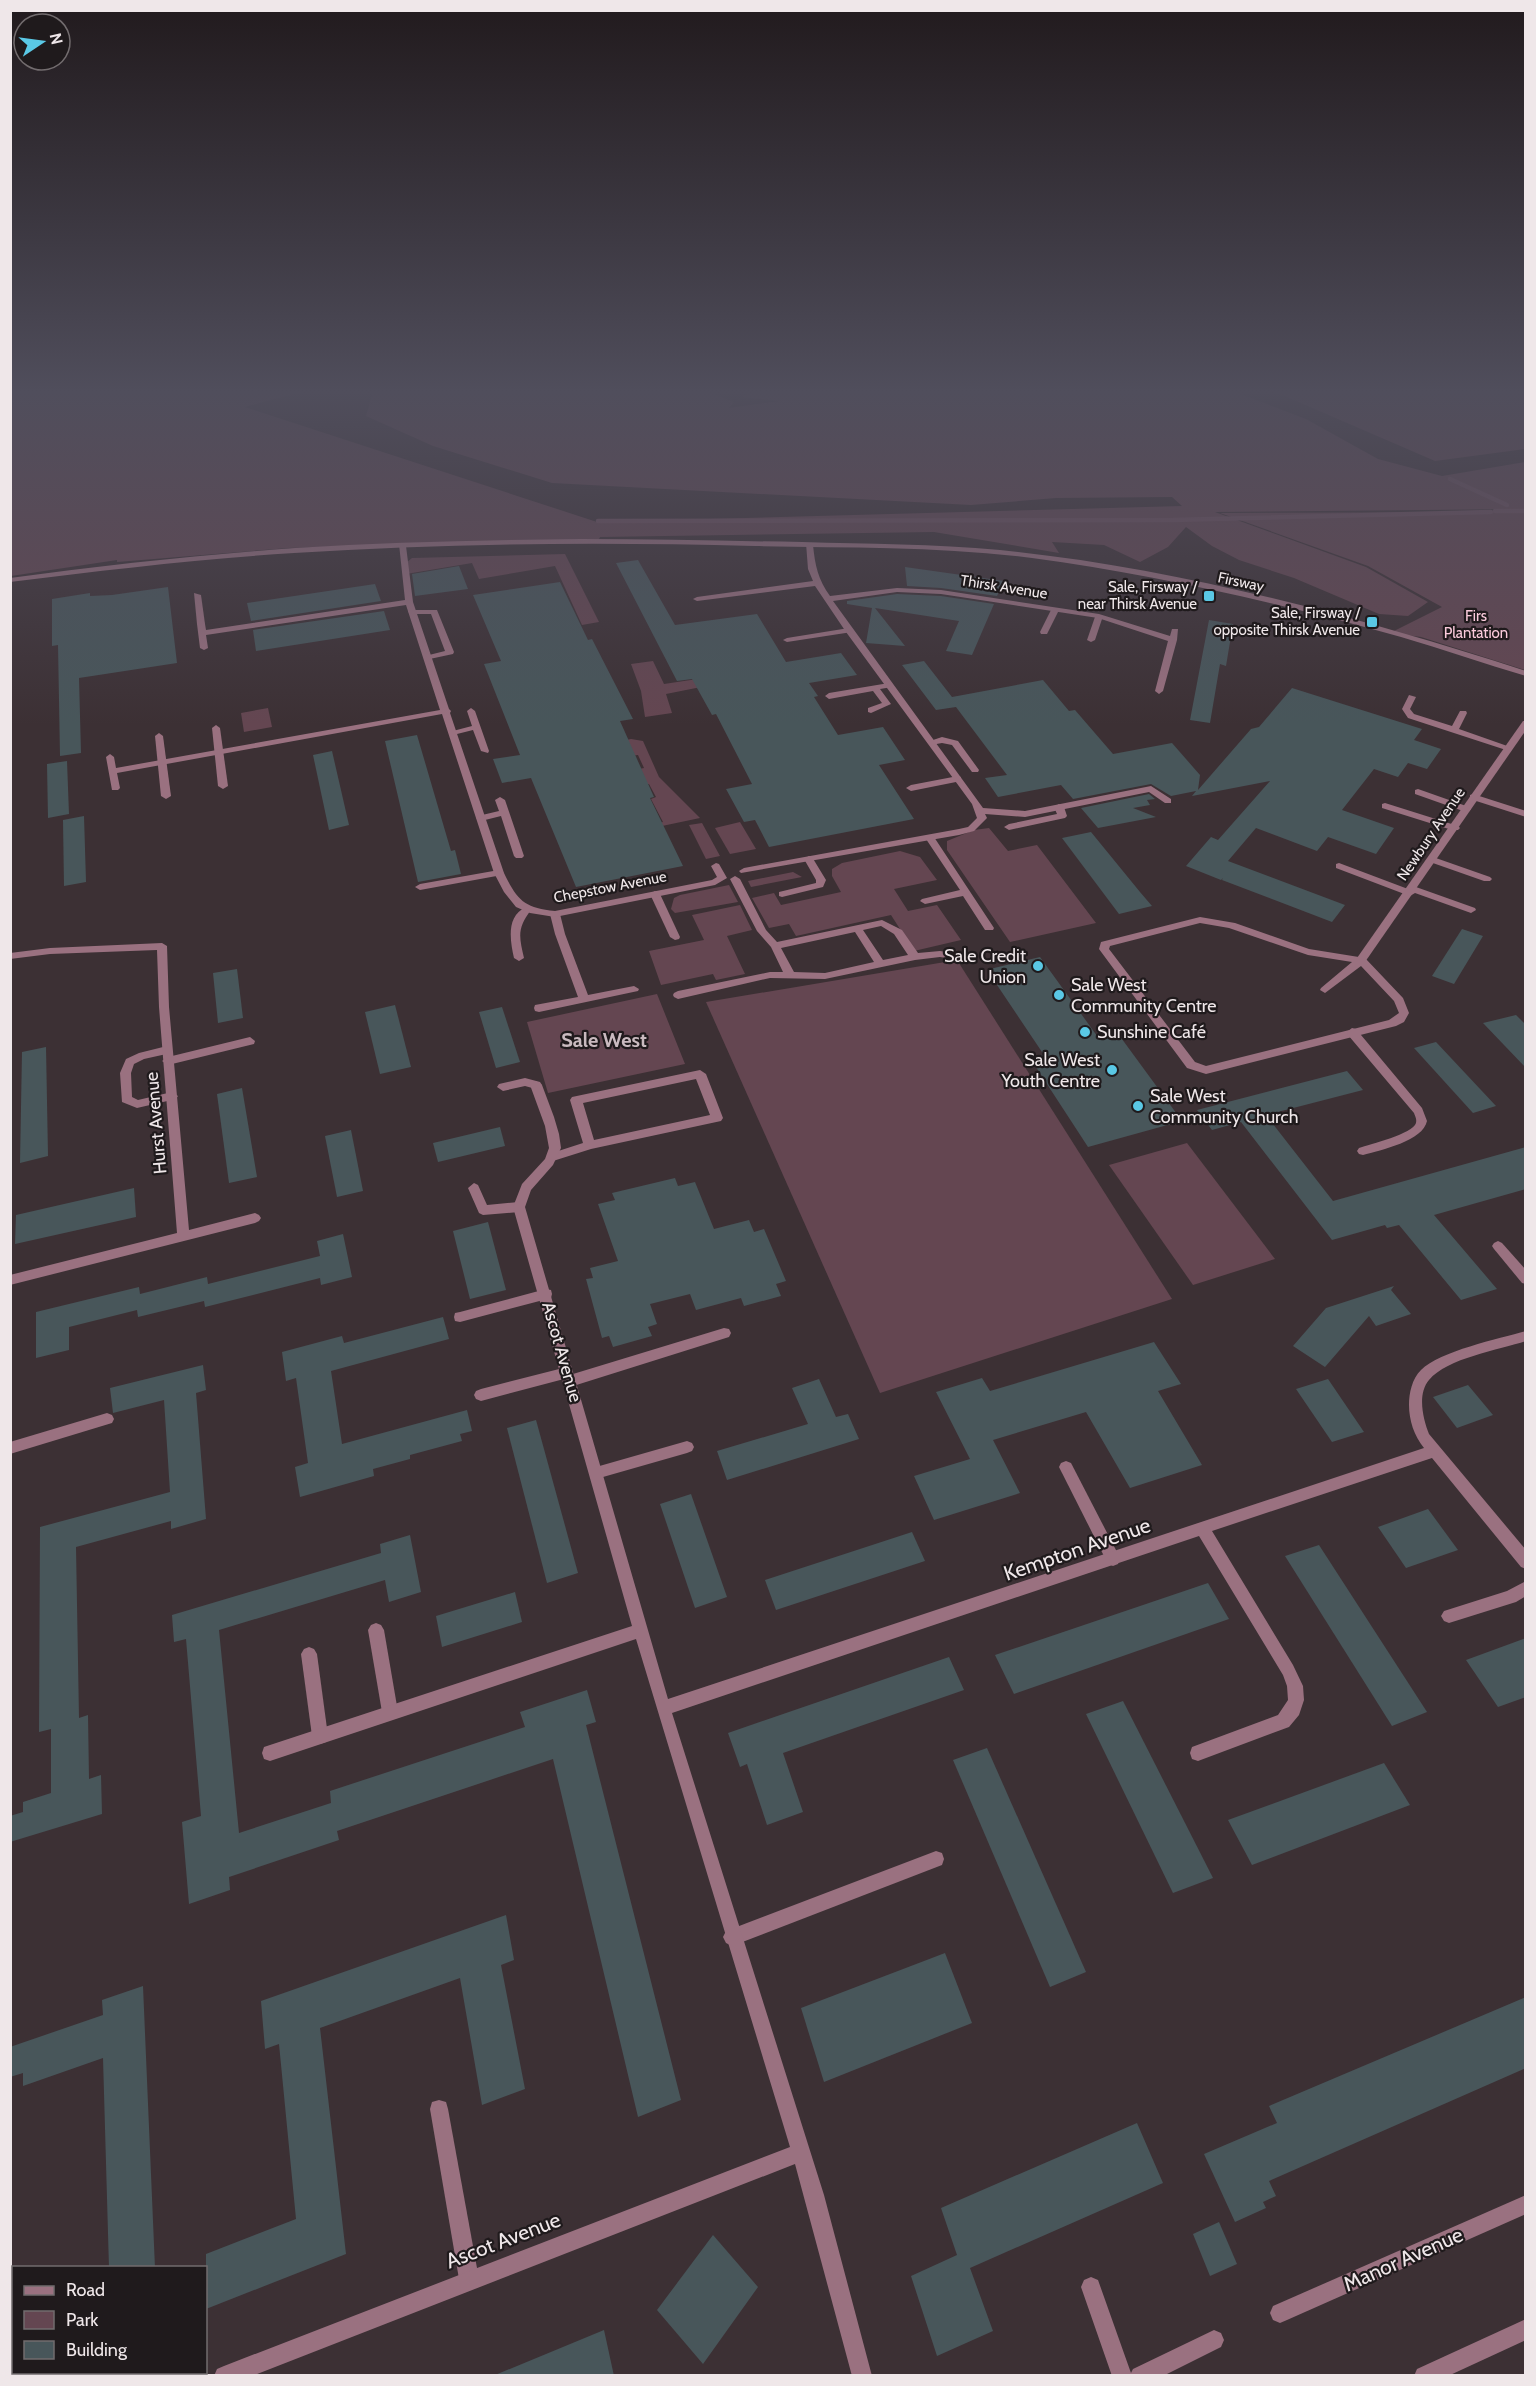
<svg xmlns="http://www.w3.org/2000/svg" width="1536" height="2386" viewBox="0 0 1536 2386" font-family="Cabin,sans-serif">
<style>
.green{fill:#644651}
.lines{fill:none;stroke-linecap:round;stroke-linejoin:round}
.stream{stroke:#6f505e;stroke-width:4.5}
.building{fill:#48565a}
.service{fill:#9a7180;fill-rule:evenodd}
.pedestrian{fill:#9a7180;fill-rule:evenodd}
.minor{fill:#9a7180;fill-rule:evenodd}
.tertiary{fill:#9a7180;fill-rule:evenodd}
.poi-dot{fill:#5ac8e5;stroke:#1f1a1c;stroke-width:2}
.labels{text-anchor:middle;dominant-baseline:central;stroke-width:4.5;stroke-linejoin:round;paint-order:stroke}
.far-street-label{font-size:15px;fill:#efe7e9;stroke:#1f1a1c}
.far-poi-label{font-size:15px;fill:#efe7e9;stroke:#1f1a1c;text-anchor:end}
.far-park-label{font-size:15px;fill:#fbcbdc;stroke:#1f1a1c}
.poi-label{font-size:18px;fill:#efe7e9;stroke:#1f1a1c;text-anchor:start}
.street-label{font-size:18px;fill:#efe7e9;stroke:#1f1a1c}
.neighbourhood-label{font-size:20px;font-weight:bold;fill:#c9babf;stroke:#1f1a1c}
.near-street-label{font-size:21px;fill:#efe7e9;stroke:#1f1a1c}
</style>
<rect width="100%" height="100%" fill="#3c3034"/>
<g class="green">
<path d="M11 391H305L245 407 597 522 1182 506 1172 497 1056 498 971 505 552 483 433 446 366 416 373 391H706L734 402 729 408 779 401 742 397 754 391H1233L1306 419 1378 459 1442 476 1525 462 1526 509 1215 512 1366 567 1428 602 1408 616 1379 614 1294 578 1239 560 1212 546 1186 527 1168 547 1140 562 1104 545 1052 542 1059 553 934 532 600 537 599 539 289 548 117 562V560L11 576Z"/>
<path d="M1273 391H1525V449L1435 461Z"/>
<path d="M1525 512V670L1421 637 1390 633 1442 607 1368 566 1220 513Z"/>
<path d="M565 554 599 622 582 625 555 566 479 579 472 563 406 574V563L412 558Z"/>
<path d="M653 661 664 684 717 676 706 686 666 694 672 713 645 717 641 691 631 664Z"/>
<path d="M268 708 272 727 244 732 241 713Z"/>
<path d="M631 739 643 741 659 777 700 818 643 830 641 827 663 822 651 799 656 797 649 784 629 787 623 772 644 768 638 755 627 756 617 742Z"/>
<path d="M740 822 756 849 730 854 715 828Z"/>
<path d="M702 823 720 856 706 859 689 825Z"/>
<path d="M989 828 1008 851 1037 845 1096 923 1010 942 947 850V841L974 830Z"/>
<path d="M900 851 920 857 937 880 894 889 908 911 937 905 961 940 914 951 891 915 796 936 789 924 769 928 752 898 774 893 781 905 841 892 832 876V869L842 863Z"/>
<path d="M793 872 802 877 751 887 748 881Z"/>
<path d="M729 885 738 902 675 913 671 909 674 898 680 895Z"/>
<path d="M740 905 752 930 727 936 745 974 716 980 713 974 661 985 649 951 704 940 692 915Z"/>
<path d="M957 960 1172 1299 880 1393 706 1002Z"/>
<path d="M657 994 685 1064 548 1093 527 1022Z"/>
<path d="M1187 1143 1275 1259 1193 1285 1109 1165Z"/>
</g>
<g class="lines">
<g class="stream">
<path d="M1450 479 1507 505"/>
<path d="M1495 511H1526"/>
<path d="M598 521 1173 520 1491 512"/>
</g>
</g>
<g class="building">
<path d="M638 560 675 625 757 614 786 662 841 653 857 675 809 683 818 696 814 697 838 735 883 727 905 760 879 765 914 819 769 847 755 820 744 822 726 789 752 784 716 714 712 715 692 679 677 681 616 563Z"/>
<path d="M459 566 468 589 415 596 412 574Z"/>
<path d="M905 567 1004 581 997 596 941 588 907 586Z"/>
<path d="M560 582 588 640 592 639 633 719 620 721 654 797 650 798 683 866 576 887 531 778 502 783 493 759 520 755 484 664 501 661 473 595Z"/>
<path d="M375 584 381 601 251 621 247 603Z"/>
<path d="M168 587 177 663 79 678 81 753 60 756 58 645 52 646V599L90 593V596L112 595Z"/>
<path d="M897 594 941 596 994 604 972 655 946 651 959 621 875 608 905 646 866 643 872 608 847 604V601Z"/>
<path d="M384 611 390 630 256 651 253 630Z"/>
<path d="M1209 620 1233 624 1226 666 1220 664 1210 723 1190 720Z"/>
<path d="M924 661 952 697 1043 680 1069 711 1075 710 1113 754 1172 743 1200 775 1198 790 1251 729 1259 727 1292 688 1422 729 1414 740 1441 749 1427 769 1408 763 1398 777 1374 769 1342 810 1394 828 1376 854 1328 837 1317 851 1256 828 1228 861 1345 905 1332 922 1222 880 1223 878 1221 880 1186 866 1211 837 1218 840 1270 781 1192 796 1196 791 1171 796 1151 784 1073 799 1061 785 998 797 985 778 1007 775 956 707 936 710 902 665Z"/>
<path d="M417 735 451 851 455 850 461 874 418 882 385 741Z"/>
<path d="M332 751 349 825 329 830 313 755Z"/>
<path d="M67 761 69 814 48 818 47 764Z"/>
<path d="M1149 794 1155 799 1147 800 1150 805 1133 808 1156 817 1098 828 1081 808Z"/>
<path d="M84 816 86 882 64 886 63 820Z"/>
<path d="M1091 832 1140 892 1152 906 1119 914 1062 838Z"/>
<path d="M1462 929 1483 936 1454 984 1432 976Z"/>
<path d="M1040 957 1100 1040 1119 1035 1182 1121 1088 1147 1030 1058 1044 1055 997 985 1000 984 990 969Z"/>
<path d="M237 969 243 1018 218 1023 213 973Z"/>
<path d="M395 1005 411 1067 380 1074 365 1012Z"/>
<path d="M502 1007 520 1062 496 1068 479 1012Z"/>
<path d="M1516 1015 1526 1025V1068L1483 1023Z"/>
<path d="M1436 1042 1496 1106 1473 1113 1414 1048Z"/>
<path d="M46 1047 48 1156 20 1163 22 1052Z"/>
<path d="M1347 1071 1363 1090 1266 1115 1333 1201 1526 1147V1189L1434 1215 1497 1289 1461 1300 1399 1225 1387 1228 1385 1225 1332 1240 1241 1122 1212 1130 1197 1110Z"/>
<path d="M242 1088 257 1177 229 1183 217 1094Z"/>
<path d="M500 1127 505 1146 438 1162 433 1143Z"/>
<path d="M351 1130 363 1191 337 1197 325 1136Z"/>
<path d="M675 1178 678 1186 695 1182 714 1229 749 1220 754 1232 764 1229 786 1281 776 1284 781 1296 744 1306 741 1298 696 1310 690 1294 650 1304 657 1324 648 1327 652 1336 613 1347 609 1336 602 1338 586 1279 593 1278 590 1268 618 1261 598 1204 615 1200 612 1193Z"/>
<path d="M134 1188 136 1217 15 1244 16 1215Z"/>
<path d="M488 1222 506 1290 470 1299 453 1231Z"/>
<path d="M343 1234 352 1277 321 1285 320 1278 205 1307 204 1301 138 1317 137 1310 69 1327V1350L36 1358V1312L139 1287 140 1294 207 1277 208 1284 320 1256 317 1241Z"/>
<path d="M1394 1286 1391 1290 1411 1314 1376 1326 1369 1316 1325 1367 1293 1346 1326 1308Z"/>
<path d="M443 1317 449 1339 331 1371 342 1444 467 1410 472 1431 460 1434 462 1441 410 1455V1459L373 1469 374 1476 300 1497 295 1467 308 1463 296 1378 286 1381 282 1352 342 1336 344 1343Z"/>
<path d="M1154 1342 1181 1384 1158 1391 1202 1465 1130 1488 1086 1412 993 1440 1020 1493 934 1520 914 1476 970 1459 936 1392 982 1378 990 1391Z"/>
<path d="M203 1365 206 1390 196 1393 206 1519 171 1529V1521L76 1547 79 1718 88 1715 89 1779 101 1775 102 1814 10 1842V1816L23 1812V1802L51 1793V1729L39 1732 40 1527 170 1492 164 1400 113 1413 110 1388Z"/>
<path d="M819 1379 836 1417 848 1414 859 1439 727 1480 717 1451 808 1424 792 1388Z"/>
<path d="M1328 1379 1364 1432 1332 1442 1296 1389Z"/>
<path d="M1468 1385 1493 1415 1457 1428 1433 1397Z"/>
<path d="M536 1420 578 1573 547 1583 507 1428Z"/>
<path d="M691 1494 727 1597 695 1608 660 1504Z"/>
<path d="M1428 1509 1458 1550 1406 1568 1378 1527Z"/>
<path d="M912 1532 925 1561 776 1610 765 1580Z"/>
<path d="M410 1535 421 1592 389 1602 385 1580 219 1630 239 1833 331 1803 330 1791 525 1727 520 1712 587 1690 596 1722 586 1725 681 2100 638 2117 553 1759 337 1831 339 1840 229 1877 230 1890 189 1904 182 1822 201 1816 186 1639 174 1642 172 1615 381 1553 380 1544Z"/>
<path d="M1319 1545 1427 1712 1392 1726 1285 1556Z"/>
<path d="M1208 1583 1229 1619 1014 1694 995 1655Z"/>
<path d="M515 1592 522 1622 442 1647 436 1616Z"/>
<path d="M1526 1638V1697L1498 1707 1466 1660Z"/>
<path d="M949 1657 964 1690 783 1753 803 1812 767 1825 747 1764 740 1767 728 1733Z"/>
<path d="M1123 1701 1213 1878 1173 1893 1086 1714Z"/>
<path d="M987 1748 1086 1972 1050 1987 953 1760Z"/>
<path d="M1384 1763 1410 1805 1252 1865 1228 1820Z"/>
<path d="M506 1915 514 1960 501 1965 525 2089 482 2105 460 1978 320 2028 346 2254 206 2309V2254L296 2219 279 2044 265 2049 261 2001Z"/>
<path d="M945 1953 972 2023 824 2082 801 2008Z"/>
<path d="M143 1986 155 2268H109L103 2058 23 2086V2073L10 2077V2047L103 2015 102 2000Z"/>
<path d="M1526 1997V2068L1269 2181 1276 2196 1263 2202 1266 2208 1235 2222 1204 2154 1277 2123 1269 2106Z"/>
<path d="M1137 2123 1163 2183 970 2268 993 2331 937 2356 911 2276 957 2255 941 2208Z"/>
<path d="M1219 2222 1237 2264 1210 2276 1193 2234Z"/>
<path d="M713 2235 758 2287 703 2364 657 2310Z"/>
<path d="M604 2330 614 2376H496L495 2375Z"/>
</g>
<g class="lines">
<g class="service">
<path d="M194 593 201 595 205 624 201 626 197 624Z"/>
<path d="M1052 608 1059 610 1047 634H1041L1040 632Z"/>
<path d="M409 610H437L454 652 453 654 425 660V656L445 651 431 614H412L408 612Z"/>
<path d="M1096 614 1103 616 1095 640 1091 642 1087 640Z"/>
<path d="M849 628H852V632L787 642 783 640 787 638Z"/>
<path d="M889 683H892V687L880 689 891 704 871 713 868 712V708L882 703 873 691 829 699 825 696 829 693Z"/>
<path d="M1409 695 1416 697 1410 709 1414 714 1452 726 1460 711H1466L1467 713 1459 729 1513 748 1506 750 1408 718 1402 709Z"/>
<path d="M471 708 475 711 489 751 488 753 481 751 473 730 453 735 449 732 472 726 467 711Z"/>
<path d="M216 725 220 728 228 786 223 789 218 786 212 728Z"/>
<path d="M159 733 163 736 171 796 166 799 161 796 155 736Z"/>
<path d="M942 737 958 741 979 770 978 772H972L952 745 942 743 931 745 927 742Z"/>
<path d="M958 776 961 777V781L911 791 906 788 911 785Z"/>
<path d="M1418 789 1469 807 1471 809 1469 811H1463L1415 794V790Z"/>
<path d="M1473 794 1526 811V817L1470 799V795Z"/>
<path d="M500 797 505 800 524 856 522 858H516L514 856 501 816 481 821 476 818 478 816 499 811 495 800Z"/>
<path d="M1385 803 1458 826 1460 828 1458 830H1452L1382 808V804Z"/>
<path d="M1059 804 1064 807 1067 816 1065 818 1009 830 1004 827 1009 824 1057 814 1054 807Z"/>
<path d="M931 836 934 837 994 928 993 930H985L963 896 925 904 920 901 922 899 960 890 926 839Z"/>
<path d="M809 856 812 857 826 880 823 887 782 897 779 896V892L816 883V880L804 859Z"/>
<path d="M1433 857 1490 877 1492 879 1490 881H1484L1430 862V858Z"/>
<path d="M1339 863 1408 889 1413 886 1416 887 1475 908 1476 910 1471 913 1415 893 1410 896 1407 895 1336 868V864Z"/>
<path d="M499 870 504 873 502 875 420 890 415 887 420 884Z"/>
<path d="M655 891 660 894 680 937 679 939 675 940 670 937 650 894Z"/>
<path d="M526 907 531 910C517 928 519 937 524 958L519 961 514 958C510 940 506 916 526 907Z"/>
<path d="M555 911 560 914 565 934 588 995 634 986 639 989 638 991 539 1012 535 1011 534 1008 535 1005 578 997 555 934 550 914Z"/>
<path d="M1200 917 1235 923 1309 949 1365 958 1403 998 1409 1013 1404 1022 1396 1026 1206 1074 1187 1068 1099 949 1101 942ZM1200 923 1229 928 1308 955 1352 962 1321 988 1320 990 1325 993 1361 966 1394 1001 1399 1013 1389 1020 1206 1066 1195 1062 1109 949 1110 946Z"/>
<path d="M250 1037 255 1041 254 1044 168 1065 162 1061 168 1057Z"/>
<path d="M167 1046 171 1047 172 1050 171 1053 144 1059 134 1064 131 1073 132 1097 138 1100 172 1092 178 1096 176 1099 137 1108 122 1102 120 1073 126 1059 139 1053Z"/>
<path d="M700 1070 706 1074 723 1118 721 1121 591 1149 553 1161 549 1160 547 1157 549 1154 583 1143 570 1100 572 1097ZM696 1079 710 1115 594 1140 583 1103Z"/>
<path d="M525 1078 540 1082 542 1085 536 1089 525 1086 503 1091 497 1087 499 1084Z"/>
<path d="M474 1183 478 1185 487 1205 519 1202 523 1204 525 1207 523 1210 519 1212 483 1215 479 1213 468 1188Z"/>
<path d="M546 1289 551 1290 552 1294 551 1298 460 1322 455 1321 454 1317 455 1313 460 1312Z"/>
<path d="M724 1328 729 1329 731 1333 729 1337 570 1387 565 1385 564 1379 481 1401 476 1399 474 1395 476 1391 481 1389 567 1367 572 1369 573 1374Z"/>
<path d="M107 1413 112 1415 114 1419 112 1423 10 1454V1442Z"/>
<path d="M687 1441 692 1443 694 1447 692 1451 687 1453 596 1479 591 1477 589 1473 591 1469 596 1467Z"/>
<path d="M1066 1461 1071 1463 1118 1554 1120 1559 1118 1564 1113 1566 1108 1564 1059 1467 1061 1463Z"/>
<path d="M376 1623 381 1625 384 1630 398 1712 396 1718 390 1720 384 1718 382 1712 368 1630 371 1625Z"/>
<path d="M309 1647 314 1649 317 1654 328 1736 326 1742 320 1744 314 1742 312 1736 301 1654 304 1649Z"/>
<path d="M936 1851 942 1853 944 1859 942 1865 732 1946 726 1943 723 1937 726 1931Z"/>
<path d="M439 2100 446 2102 448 2109 479 2279 476 2286 469 2289 462 2286 459 2279 430 2109 432 2102Z"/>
</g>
<path class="pedestrian" d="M735 876 740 879 766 930 777 942 882 920 902 930 918 953 940 951 958 954 959 956 954 959 940 957 915 960 825 979 770 978 678 999 674 997 673 995 674 993 678 991 770 972H783L771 947 757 931 730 879ZM881 926 894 934 908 955 883 960 863 930ZM855 932 874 962 825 973 794 972 781 948Z"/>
<g class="minor">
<path d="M806 543 813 545C815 565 818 580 830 596L897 588 941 590 1099 614 1170 636 1172 629H1178L1177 640 1163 691 1159 694 1155 691 1168 641 1098 618 941 594 897 592 833 601 983 808 1025 811 1151 786 1171 799V803H1165L1149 792 1025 817 985 814 987 818 974 831 959 835 741 873 739 871 744 868 959 829 968 827 977 818 972 804 846 632 815 586 697 601 693 599 697 597 813 581 808 569Z"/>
<path d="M399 544 406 546 413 602 449 709 451 711 450 713 504 873C517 900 524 908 555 911L712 880 717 877 711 866 716 863 719 864 727 878 715 885 555 917 530 913 516 907 504 892 494 873 442 714 117 773 120 788 118 790H112L106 757 110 754 114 757 116 768 440 710 406 605 206 635 208 648 204 650 200 648 197 624 201 622 205 624 206 630 405 600Z"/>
<path d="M1523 721H1526V730L1365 962H1357L1356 960 1357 958Z"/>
<path d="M162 943 167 946 169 1007 189 1230 255 1213 259 1215 261 1218 259 1221 255 1223 10 1285V1275L177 1233 159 1007 157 950 50 954 10 959V953L50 948Z"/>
<path d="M1352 1028 1356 1029 1422 1108 1427 1121C1423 1141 1381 1150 1363 1155L1359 1154 1357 1151 1359 1148C1370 1144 1413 1134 1416 1123 1417 1119 1415 1116 1414 1113L1348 1035 1347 1032Z"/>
<path d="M536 1081 542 1085 554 1117 559 1134 561 1148 553 1165 531 1190 525 1207 668 1699 1424 1448C1414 1436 1409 1420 1409 1405 1409 1393 1412 1379 1421 1370 1440 1351 1498 1339 1526 1331V1341C1499 1350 1447 1358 1429 1380 1417 1394 1423 1419 1429 1434L1526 1550V1569L1521 1567 1432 1458 1212 1531 1293 1665 1303 1686 1304 1700 1299 1715 1289 1727 1198 1761 1192 1759 1190 1753 1192 1747 1278 1715 1288 1700 1287 1686 1283 1675 1199 1536 672 1713 824 2195 872 2376H852L795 2164 252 2376H214L217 2369 224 2366 790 2147 636 1639 270 1761 264 1759 262 1753 264 1747 270 1745 632 1626 513 1207 522 1184 545 1159 549 1148 545 1126 530 1085Z"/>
<path d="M1498 1241 1502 1243 1526 1270V1284L1522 1283 1494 1249 1492 1246 1494 1243Z"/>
<path d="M1526 1581V1596L1516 1602 1449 1623 1444 1621 1441 1616 1444 1611 1507 1591Z"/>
<path d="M1526 2195V2214L1287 2320 1280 2323 1273 2320 1270 2313 1273 2306Z"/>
<path d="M1091 2277 1098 2280 1131 2373 1133 2369 1214 2330 1221 2333 1224 2340 1221 2347 1163 2376H1112L1081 2287 1084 2280Z"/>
</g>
<g class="tertiary">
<path d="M581 539C655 539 729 541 802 542 868 544 934 544 1000 550 1179 568 1355 616 1526 671V676C1484 664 1443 649 1401 637 1280 603 1157 575 1032 558 941 546 848 548 755 546 601 542 447 543 294 553 199 559 105 570 10 582V578C105 565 200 555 295 548 390 542 485 540 581 539Z"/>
<path d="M1526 2319V2340L1448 2376H1414L1417 2369Z"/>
</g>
</g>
<linearGradient id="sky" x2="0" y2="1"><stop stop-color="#211a1d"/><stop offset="0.54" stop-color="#504e5c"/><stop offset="1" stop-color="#504e5c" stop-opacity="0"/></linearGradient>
<rect width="1536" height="725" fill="url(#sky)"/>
<g class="poi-dot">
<rect x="1203" y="590" width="12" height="12" rx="3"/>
<rect x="1366" y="616" width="12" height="12" rx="3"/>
<circle cx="1038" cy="966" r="6"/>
<circle cx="1059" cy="995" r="6"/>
<circle cx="1085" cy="1032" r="6"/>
<circle cx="1112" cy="1070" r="6"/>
<circle cx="1138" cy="1106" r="6"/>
</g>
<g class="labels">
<g class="far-street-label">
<text transform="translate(1241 582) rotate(12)">Firsway</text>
<text transform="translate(1004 587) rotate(9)">Thirsk Avenue</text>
<text transform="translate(1431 834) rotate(-56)">Newbury Avenue</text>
<text transform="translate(610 887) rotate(-11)">Chepstow Avenue</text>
</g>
<g class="far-poi-label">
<text x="1197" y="587">Sale, Firsway /<tspan x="1197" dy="17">near Thirsk Avenue</tspan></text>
<text x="1360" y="613">Sale, Firsway /<tspan x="1360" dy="17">opposite Thirsk Avenue</tspan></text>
</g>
<g class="far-park-label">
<text x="1476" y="616">Firs<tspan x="1476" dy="17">Plantation</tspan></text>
</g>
<g class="poi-label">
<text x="1026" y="956" text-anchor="end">Sale Credit<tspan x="1026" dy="21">Union</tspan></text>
<text x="1071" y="985">Sale West<tspan x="1071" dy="21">Community Centre</tspan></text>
<text x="1097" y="1032">Sunshine Café</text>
<text x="1100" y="1060" text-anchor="end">Sale West<tspan x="1100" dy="21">Youth Centre</tspan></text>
<text x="1150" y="1096">Sale West<tspan x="1150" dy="21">Community Church</tspan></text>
</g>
<g class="street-label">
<text transform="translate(156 1123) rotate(-95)">Hurst Avenue</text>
<text transform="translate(562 1352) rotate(74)">Ascot Avenue</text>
</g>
<g class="neighbourhood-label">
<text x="604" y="1040">Sale West</text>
</g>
<g class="near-street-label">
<text transform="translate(1077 1549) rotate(-19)">Kempton Avenue</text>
<text transform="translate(503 2240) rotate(-21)">Ascot Avenue</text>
<text transform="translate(1403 2259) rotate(-24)">Manor Avenue</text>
</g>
</g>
<rect width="1536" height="2386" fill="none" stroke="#efe7e9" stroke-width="24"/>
<rect x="12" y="2266" width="195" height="108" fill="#1f1a1c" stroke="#726c6e" stroke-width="1.5"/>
<rect x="24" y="2286" width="30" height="9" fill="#9a7180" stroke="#726c6e" stroke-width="1.5"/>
<text x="66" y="2296" font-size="18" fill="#efe7e9">Road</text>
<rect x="24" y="2311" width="30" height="18" fill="#644651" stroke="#726c6e" stroke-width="1.5"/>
<text x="66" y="2326" font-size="18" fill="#efe7e9">Park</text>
<rect x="24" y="2341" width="30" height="18" fill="#48565a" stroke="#726c6e" stroke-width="1.5"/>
<text x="66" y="2356" font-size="18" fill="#efe7e9">Building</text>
<g transform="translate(42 42) rotate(77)"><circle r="28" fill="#1f1a1c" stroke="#726c6e" stroke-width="1.5"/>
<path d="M0-4.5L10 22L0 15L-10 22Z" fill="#5ac8e5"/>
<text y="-9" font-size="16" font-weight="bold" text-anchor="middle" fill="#efe7e9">N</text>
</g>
</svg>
